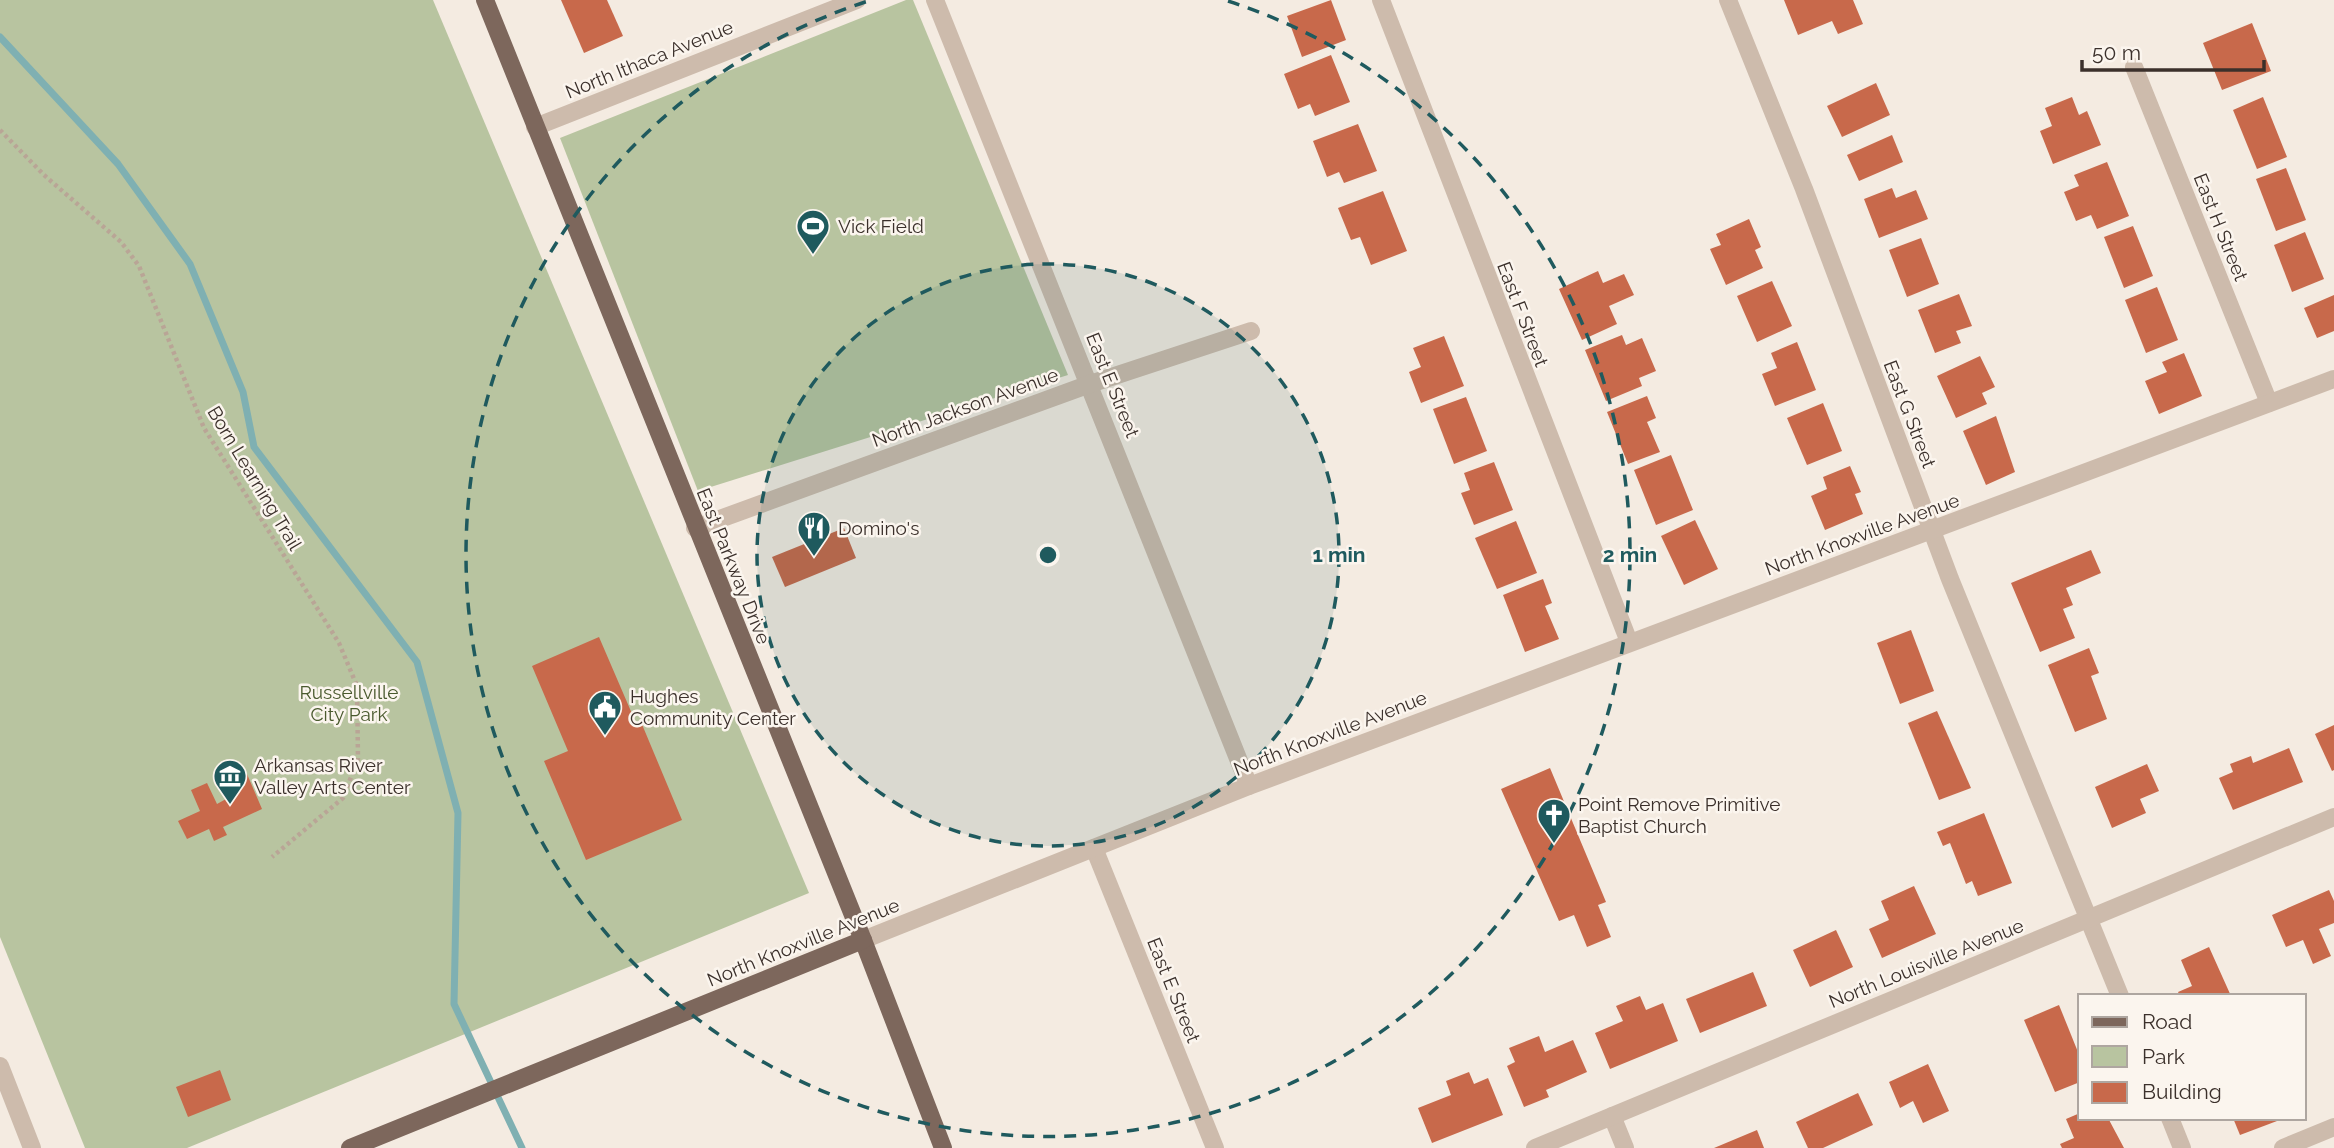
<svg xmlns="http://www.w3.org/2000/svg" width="2334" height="1148" viewBox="0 0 2334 1148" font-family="Raleway,sans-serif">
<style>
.green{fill:#b8c4a0}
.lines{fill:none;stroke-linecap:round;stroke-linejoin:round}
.stream{stroke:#7fb0b2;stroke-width:7}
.building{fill:#c8694b}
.path{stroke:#b9a596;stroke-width:4.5;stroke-dasharray:3.5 3.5;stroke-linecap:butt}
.minor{stroke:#cdbbac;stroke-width:18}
.major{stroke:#7d675c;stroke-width:18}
.ring{fill:none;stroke:#1f5a5e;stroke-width:3.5;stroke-dasharray:12 9}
.labels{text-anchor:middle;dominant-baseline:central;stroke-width:5;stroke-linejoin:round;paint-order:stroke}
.street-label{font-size:19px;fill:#3b302b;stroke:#fbf5ee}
.poi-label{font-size:19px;fill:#3b302b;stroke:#fbf5ee;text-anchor:start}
.park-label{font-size:19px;fill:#4a5a2e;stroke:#fbf5ee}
.centre{fill:#1f5a5e;stroke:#fbf5ee;stroke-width:3.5}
.ring-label{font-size:21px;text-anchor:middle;font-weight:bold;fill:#1f5a5e;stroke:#fbf5ee;stroke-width:5;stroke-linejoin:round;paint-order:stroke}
</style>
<rect width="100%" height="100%" fill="#f4ebe1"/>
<g class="green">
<path d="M0 0H433L809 893 187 1148H85L0 937Z"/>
<path d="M906 0H913L1068 375 698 491 560 138Z"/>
</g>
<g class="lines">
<path class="stream" d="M0 37 118 164 190 264 243 392 254 447 417 662 458 813 454 1004 522 1148"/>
</g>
<g class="building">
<path d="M561 0H607L623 36 584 53Z"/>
<path d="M1331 0 1346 40 1302 57 1287 16Z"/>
<path d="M1784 0H1853L1863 24 1838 34 1832 21 1798 35Z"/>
<path d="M2252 23 2271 71 2222 90 2203 43Z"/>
<path d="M1331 55 1350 102 1315 116 1310 104 1298 109 1284 74Z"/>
<path d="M1876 83 1890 115 1842 137 1827 106Z"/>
<path d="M2072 97 2079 115 2087 111 2101 145 2053 164 2040 131 2052 126 2045 108Z"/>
<path d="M2263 97 2287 157 2257 169 2233 110Z"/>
<path d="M1358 124 1377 171 1344 183 1339 172 1327 177 1313 141Z"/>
<path d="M1892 135 1903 162 1859 181 1847 155Z"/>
<path d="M2107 162 2129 216 2097 229 2091 215 2076 221 2064 192 2079 186 2074 175Z"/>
<path d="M2286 168 2306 220 2276 231 2256 179Z"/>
<path d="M1892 188 1896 198 1916 190 1928 219 1879 238 1864 199Z"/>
<path d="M1383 191 1407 251 1371 265 1360 237 1351 240 1338 208Z"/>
<path d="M1749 219 1761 247 1755 250 1763 268 1726 285 1710 249 1721 245 1716 234Z"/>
<path d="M2133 226 2153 276 2124 288 2104 237Z"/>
<path d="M2305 232 2324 279 2292 292 2274 245Z"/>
<path d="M1921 238 1939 284 1907 297 1889 250Z"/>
<path d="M1598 271 1603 283 1624 274 1634 295 1609 306 1617 324 1582 340 1559 289Z"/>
<path d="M1772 281 1792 326 1757 342 1737 296Z"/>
<path d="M2157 287 2178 340 2146 353 2125 300Z"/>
<path d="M1959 294 1972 326 1956 331 1961 343 1935 353 1918 310Z"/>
<path d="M2334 295V331L2317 338 2304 308Z"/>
<path d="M1622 335 1626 345 1642 338 1656 371 1639 378 1642 386 1606 401 1585 350Z"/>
<path d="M1444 336 1464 386 1421 403 1409 372 1421 367 1413 348Z"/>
<path d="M1797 342 1816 390 1775 406 1762 374 1777 368 1771 353Z"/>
<path d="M2184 353 2202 396 2159 414 2145 381 2167 372 2162 362Z"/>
<path d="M1980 356 1995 387 1982 393 1987 404 1956 418 1937 376Z"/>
<path d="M1647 396 1656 418 1647 422 1660 452 1628 464 1607 412Z"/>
<path d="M1466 397 1487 451 1454 464 1433 409Z"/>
<path d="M1823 403 1842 451 1807 465 1787 418Z"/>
<path d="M1996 416 2015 472 1986 485 1963 431Z"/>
<path d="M1671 455 1693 510 1656 525 1634 470Z"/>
<path d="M1494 462 1513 510 1474 525 1461 493 1470 490 1464 473Z"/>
<path d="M1850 466 1861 492 1855 494 1863 514 1825 530 1811 496 1827 489 1823 477Z"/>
<path d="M1695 520 1718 569 1684 585 1661 536Z"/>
<path d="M1516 521 1537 573 1497 589 1475 538Z"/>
<path d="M844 528 856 558 785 587 772 557Z"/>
<path d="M2091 550 2101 573 2066 588 2073 605 2063 609 2075 638 2040 652 2011 583Z"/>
<path d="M1543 579 1552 603 1545 606 1559 639 1525 652 1503 595Z"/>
<path d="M1911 630 1934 691 1900 704 1877 643Z"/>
<path d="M599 637 636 723 641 722 682 820 586 860 544 761 568 751 532 666Z"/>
<path d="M2089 648 2099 673 2091 676 2107 719 2075 732 2048 665Z"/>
<path d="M1937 711 1971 788 1939 800 1908 723Z"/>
<path d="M2334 725V770L2332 771 2315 734Z"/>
<path d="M2289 748 2303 782 2233 810 2219 778 2233 772 2230 764 2251 756 2253 763Z"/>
<path d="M2147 764 2159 791 2140 799 2146 813 2112 828 2095 787Z"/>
<path d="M1550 768 1606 902 1598 905 1611 937 1587 947 1574 915 1559 921 1501 789Z"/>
<path d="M247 774 262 809 223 827 227 835 214 841 209 829 187 839 178 821 200 811 191 790 207 783 217 804 226 799 220 786Z"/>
<path d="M1984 813 2012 883 1978 896 1972 881 1966 884 1950 843 1943 846 1937 832Z"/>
<path d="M1914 886 1936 934 1882 958 1869 929 1889 920 1881 901Z"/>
<path d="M2329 890 2334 901V923L2319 929 2331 956 2313 964 2303 940 2286 947 2272 915Z"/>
<path d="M1836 930 1853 967 1810 987 1793 950Z"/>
<path d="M2209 947 2231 996H2180L2178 992 2192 986 2181 960Z"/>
<path d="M1753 972 1767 1006 1700 1033 1686 999Z"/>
<path d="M1640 996 1646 1010 1663 1003 1678 1041 1610 1069 1595 1033 1623 1021 1616 1006Z"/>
<path d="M2059 1005 2080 1057V1082L2055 1092 2024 1020Z"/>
<path d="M1539 1036 1545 1052 1573 1040 1587 1072 1546 1090 1549 1097 1524 1107 1507 1066 1515 1062 1509 1048Z"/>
<path d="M1928 1064 1949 1111 1923 1123 1913 1101 1900 1108 1889 1082Z"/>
<path d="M220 1070 231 1100 188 1117 176 1087Z"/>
<path d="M1469 1072 1474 1084 1488 1078 1503 1115 1432 1143 1418 1108 1451 1095 1446 1081Z"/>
<path d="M1858 1093 1873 1125 1823 1148H1808L1796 1122Z"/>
<path d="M2080 1113V1118H2108L2124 1148H2062L2060 1144 2074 1138 2066 1119Z"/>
<path d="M2233 1118H2276L2277 1121 2240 1135Z"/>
<path d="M1757 1130 1764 1148H1714Z"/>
</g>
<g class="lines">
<path class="path" d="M0 130 44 175 121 242 139 266 204 428 339 643 357 686 358 759 343 798 272 857"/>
<g class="minor">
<path d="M935 0 1249 786"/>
<path d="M1381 0 1629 642"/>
<path d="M1728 0 1804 189 1950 579 2120 996"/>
<path d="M2134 67 2269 403"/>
<path d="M535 127 857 0"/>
<path d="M695 528 1090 384 1251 331"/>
<path d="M1094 848 1215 1148"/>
<path d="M863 940 1249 786 2334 379"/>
<path d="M0 1066 32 1148"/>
<path d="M1612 1116 1625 1148"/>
<path d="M2170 1118 2182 1148"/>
<path d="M1535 1148 2334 817"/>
<path d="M2283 1148 2334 1127"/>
</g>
<g class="major">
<path d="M485 0 863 940 943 1148"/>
<path d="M350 1148 863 940"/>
</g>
</g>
<circle cx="1048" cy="555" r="291" fill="#1f5a5e" fill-opacity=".12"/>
<g class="ring">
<circle cx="1048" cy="555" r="291"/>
<path d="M1228 1A582 582 0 1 1 868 1"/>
</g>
<defs>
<symbol id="stadium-pin" viewBox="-11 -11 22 30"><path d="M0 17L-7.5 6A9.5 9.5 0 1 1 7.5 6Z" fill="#1f5a5e" stroke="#fbf5ee"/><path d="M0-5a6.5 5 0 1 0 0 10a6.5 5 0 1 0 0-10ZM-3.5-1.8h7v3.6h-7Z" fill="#fff"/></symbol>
<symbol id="restaurant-pin" viewBox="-11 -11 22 30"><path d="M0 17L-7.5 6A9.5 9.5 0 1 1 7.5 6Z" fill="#1f5a5e" stroke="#fbf5ee"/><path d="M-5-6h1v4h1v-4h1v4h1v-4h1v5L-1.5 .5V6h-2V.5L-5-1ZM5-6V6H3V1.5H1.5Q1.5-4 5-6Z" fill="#fff"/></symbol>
<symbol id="civic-pin" viewBox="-11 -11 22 30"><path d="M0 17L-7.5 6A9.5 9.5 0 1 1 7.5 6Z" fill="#1f5a5e" stroke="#fbf5ee"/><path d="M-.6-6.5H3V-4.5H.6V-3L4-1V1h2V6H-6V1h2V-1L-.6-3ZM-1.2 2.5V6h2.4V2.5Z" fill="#fff"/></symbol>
<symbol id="museum-pin" viewBox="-11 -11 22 30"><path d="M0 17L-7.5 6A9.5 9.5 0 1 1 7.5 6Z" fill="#1f5a5e" stroke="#fbf5ee"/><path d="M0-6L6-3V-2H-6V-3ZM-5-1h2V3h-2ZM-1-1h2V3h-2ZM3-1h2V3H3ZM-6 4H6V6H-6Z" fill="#fff"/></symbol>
<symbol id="church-pin" viewBox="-11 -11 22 30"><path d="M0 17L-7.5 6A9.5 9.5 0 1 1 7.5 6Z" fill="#1f5a5e" stroke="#fbf5ee"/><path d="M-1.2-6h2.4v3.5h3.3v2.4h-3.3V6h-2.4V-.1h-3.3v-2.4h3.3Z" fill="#fff"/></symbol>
</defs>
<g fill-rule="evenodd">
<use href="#stadium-pin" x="794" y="207" width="38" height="52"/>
<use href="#restaurant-pin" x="795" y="509" width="38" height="52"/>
<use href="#civic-pin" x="586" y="688" width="38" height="52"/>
<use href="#museum-pin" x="211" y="757" width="38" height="52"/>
<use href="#church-pin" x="1535" y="796" width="38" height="52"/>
</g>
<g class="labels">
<g class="street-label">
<text transform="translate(649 59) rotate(-22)">North Ithaca Avenue</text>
<text transform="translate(2221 227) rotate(68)">East H Street</text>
<text transform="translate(1523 314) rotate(69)">East F Street</text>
<text transform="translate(1113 385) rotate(68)">East E Street</text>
<text transform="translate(965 407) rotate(-20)">North Jackson Avenue</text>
<text transform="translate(1910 414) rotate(69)">East G Street</text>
<text transform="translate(255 478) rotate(59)">Born Learning Trail</text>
<text transform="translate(1862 534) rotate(-20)">North Knoxville Avenue</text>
<text transform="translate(734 566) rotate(68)">East Parkway Drive</text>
<text transform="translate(1330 733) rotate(-21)">North Knoxville Avenue</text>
<text transform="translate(803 942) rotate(-22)">North Knoxville Avenue</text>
<text transform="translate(1926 963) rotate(-22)">North Louisville Avenue</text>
<text transform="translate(1174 990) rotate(68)">East E Street</text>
</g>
<g class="poi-label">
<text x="838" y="226">Vick Field</text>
<text x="838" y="528">Domino's</text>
<text x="630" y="696">Hughes<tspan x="630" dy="22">Community Center</tspan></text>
<text x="254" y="765">Arkansas River<tspan x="254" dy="22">Valley Arts Center</tspan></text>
<text x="1578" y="804">Point Remove Primitive<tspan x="1578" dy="22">Baptist Church</tspan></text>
</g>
<g class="park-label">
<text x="349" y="692">Russellville<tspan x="349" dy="22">City Park</tspan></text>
</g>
</g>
<circle cx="1048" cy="555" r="10" class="centre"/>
<g class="ring-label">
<text x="1339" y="562">1 min</text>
<text x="1630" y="562">2 min</text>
</g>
<rect x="2078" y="994" width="228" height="126" fill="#fbf5ee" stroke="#aea6a0" stroke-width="2"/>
<rect x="2092" y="1017" width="35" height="10" fill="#7d675c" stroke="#aea6a0" stroke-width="2"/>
<text x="2142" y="1029" font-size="21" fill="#3b302b">Road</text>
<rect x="2092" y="1046" width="35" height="21" fill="#b8c4a0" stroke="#aea6a0" stroke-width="2"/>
<text x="2142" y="1064" font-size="21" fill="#3b302b">Park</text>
<rect x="2092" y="1082" width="35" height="21" fill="#c8694b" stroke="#aea6a0" stroke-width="2"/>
<text x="2142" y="1099" font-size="21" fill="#3b302b">Building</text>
<path d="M2082 60v10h182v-10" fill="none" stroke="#3b302b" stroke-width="3.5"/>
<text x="2092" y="60" font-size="21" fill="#3b302b" stroke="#fbf5ee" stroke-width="5" paint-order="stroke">50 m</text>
</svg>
